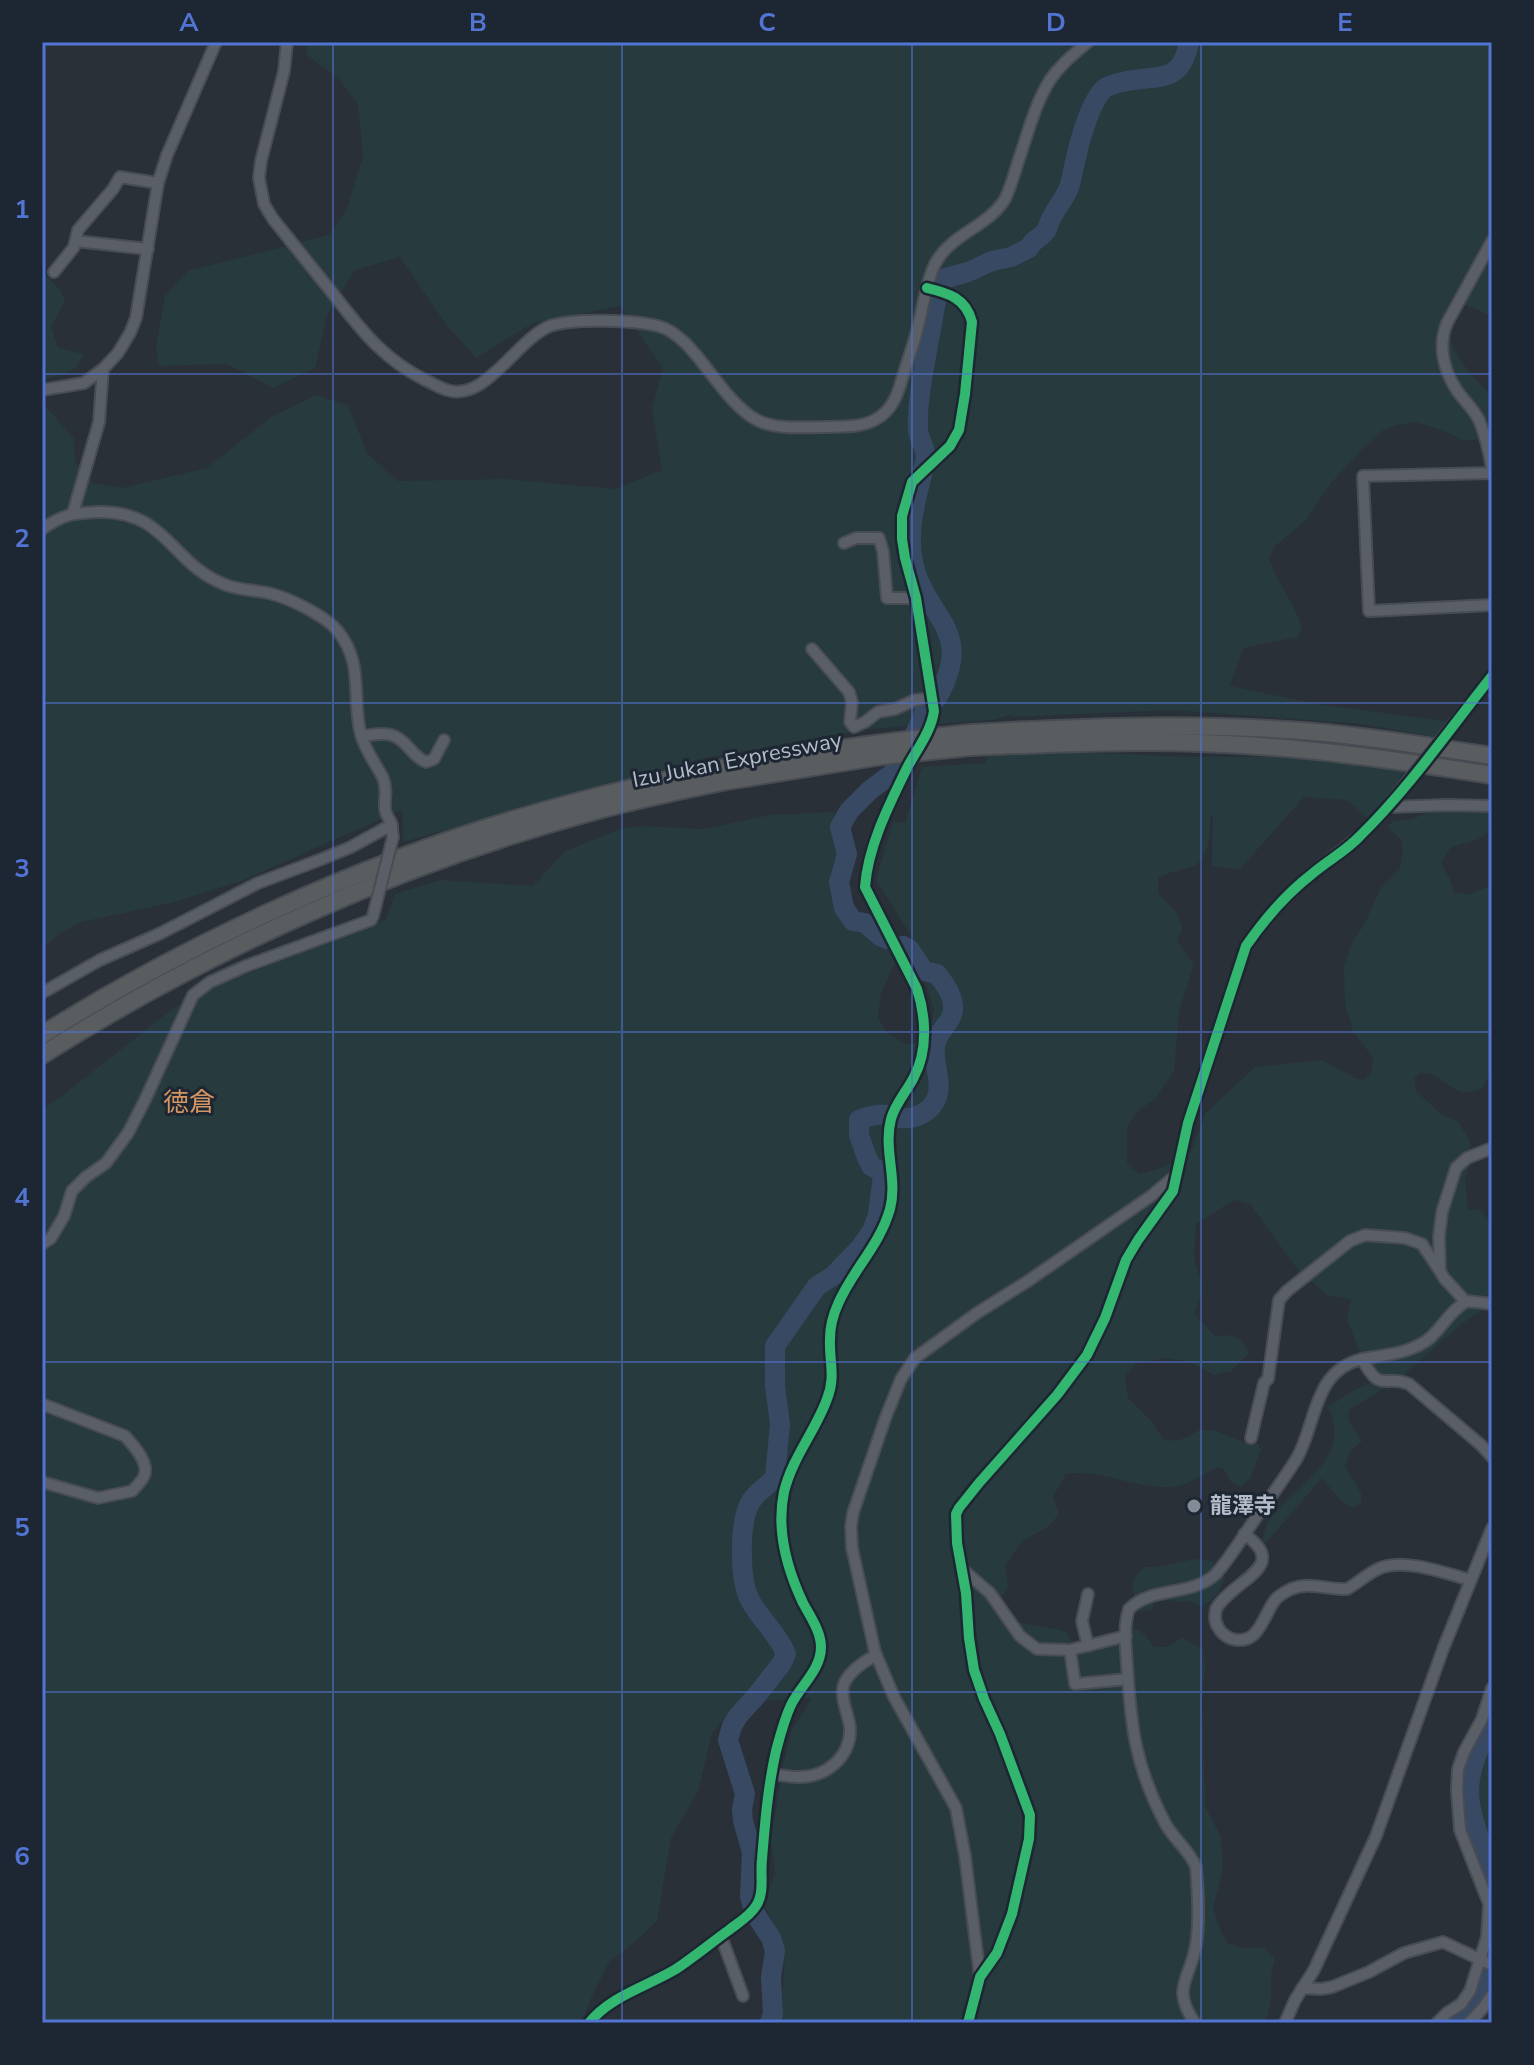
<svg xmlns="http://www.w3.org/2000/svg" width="1534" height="2065" viewBox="0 0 1534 2065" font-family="'Nunito Sans','Noto Sans JP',sans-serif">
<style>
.green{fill:#273a3e}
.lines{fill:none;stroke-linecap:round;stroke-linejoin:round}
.river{stroke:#384963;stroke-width:20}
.minor-casing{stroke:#484c53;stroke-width:14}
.highway-casing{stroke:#474c53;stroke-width:20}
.minor{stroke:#5a5e66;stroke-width:10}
.highway{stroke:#5a5d60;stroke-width:16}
.minor-bridge-casing{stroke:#484c53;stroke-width:14;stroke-linecap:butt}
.highway-bridge-casing{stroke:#474c53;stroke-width:20;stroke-linecap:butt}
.minor-bridge{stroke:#5a5e66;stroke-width:10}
.highway-bridge{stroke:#5a5d60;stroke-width:16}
.cycleway-casing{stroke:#1d2633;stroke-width:15}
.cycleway{stroke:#33b770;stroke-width:10}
.grid{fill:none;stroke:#5274d3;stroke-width:2;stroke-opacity:0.55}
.poi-dot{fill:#848b96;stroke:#1d2633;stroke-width:3}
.labels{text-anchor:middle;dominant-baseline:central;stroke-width:6;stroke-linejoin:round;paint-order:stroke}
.street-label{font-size:22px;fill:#b4bcc9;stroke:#1d2633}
.poi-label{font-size:22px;font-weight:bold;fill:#b4bcc9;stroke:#1d2633;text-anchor:start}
.quarter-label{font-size:26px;fill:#d59563;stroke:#1d2633}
.neatline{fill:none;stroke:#5274d3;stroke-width:3}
.grid-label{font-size:26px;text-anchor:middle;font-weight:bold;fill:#5274d3}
</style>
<rect width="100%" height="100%" fill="#2a3038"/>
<g class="green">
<path d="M307 42 1492 43V248L1485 258 1492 272V316L1455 300 1448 306C1449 318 1448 333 1452 344 1457 359 1480 386 1492 395V433L1478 439 1464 441 1445 431 1415 422 1397 425 1383 430 1361 450 1331 483 1304 522 1274 547 1269 557C1276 583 1297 604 1302 630L1297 637 1243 648 1230 686 1316 704 1446 721 1436 737 1363 724 1173 710 1010 717 1014 714 992 720 867 729 705 758 403 842 402 810 241 881 171 903 81 922 59 934 42 949V402L74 439 75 462 93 483 122 488 207 468 271 417 316 395 348 405 367 453 397 481 505 479 616 489 662 470 652 409 663 368 620 306 533 323 476 358 445 323 400 257 355 270 327 315 315 368 273 388 227 364 159 366 156 347 165 296 188 271 329 235 347 209 363 156 358 104 339 79 307 55Z"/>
<path d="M45 275 61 291 65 301 51 327 58 348 83 354C78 375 59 374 42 380V277Z"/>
<path d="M1053 751 1192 757H1271L1406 769 1371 821 1347 800 1304 797 1239 870 1212 866 1213 816 1211 814C1209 832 1211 863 1188 868 1177 871 1169 872 1158 878V893L1177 913 1183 928 1177 941 1194 964 1179 1012 1174 1071 1155 1099 1139 1110 1127 1126V1164L1139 1174 1161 1168 1190 1153 1206 1113 1255 1067 1322 1060 1355 1078 1364 1080 1371 1074 1373 1058 1353 1031 1345 1004 1344 967 1352 943 1365 923 1380 889 1400 869 1403 847 1401 839 1390 830 1388 826 1393 821 1411 819 1434 811 1492 813V829L1477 840 1451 847 1441 863 1450 879 1454 893 1470 894 1492 885V1070L1482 1089C1476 1090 1468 1093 1462 1092 1444 1087 1441 1072 1420 1073L1414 1079 1416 1091 1441 1114 1458 1122 1469 1139 1472 1160 1465 1177 1468 1210 1479 1209 1492 1223V1303L1459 1326 1400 1378 1349 1410 1348 1420 1362 1441 1349 1452 1345 1467 1361 1493V1502L1353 1508 1341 1501 1322 1478 1265 1544 1262 1540C1264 1534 1265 1527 1268 1522 1294 1483 1355 1460 1328 1407L1351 1392 1369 1383 1368 1374 1347 1319 1351 1299 1327 1295 1298 1270 1250 1204 1234 1200 1196 1224 1194 1258 1203 1289 1194 1314 1215 1336C1234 1334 1240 1335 1249 1353L1231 1371 1214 1375 1192 1363 1168 1358 1136 1363 1125 1376 1128 1398 1153 1423 1163 1439 1176 1441 1188 1437 1199 1430H1214L1240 1441 1257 1443 1261 1449 1250 1479 1240 1487 1231 1482 1224 1469 1218 1467C1203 1473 1189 1486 1172 1487 1136 1490 1102 1468 1066 1474L1053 1497 1059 1514 1048 1527 1022 1541 1005 1566 1008 1587 1001 1598V1611L1009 1619 1017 1622 1060 1630 1067 1633 1072 1642 1087 1640 1099 1645C1122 1629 1136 1617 1154 1647H1167L1182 1638 1203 1649 1205 1667 1202 1700 1205 1806 1221 1837 1223 1869 1213 1907 1221 1932 1228 1943 1242 1948H1264L1275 1959 1271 1974V2000L1266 2023H776L783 2015C780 1994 786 1974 784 1952 782 1937 770 1920 765 1906L775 1872 771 1839 783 1766 792 1730 812 1698 741 1702 712 1733 698 1791 671 1838 657 1921 636 1941 609 1962 592 1996 581 2023H42V1109L59 1098 174 1008 200 992 386 920 395 894 441 880 533 886 565 851 623 828 639 826 704 829 770 815 834 812 838 852 831 869 830 893 838 908 858 932 892 947 895 963 881 993 878 1018 887 1033 907 1045 928 1039 934 1010 912 937 876 880 893 822 905 823 922 767 985 763 989 754Z"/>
<path d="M1200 1559 1213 1562 1225 1577C1221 1589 1213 1602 1201 1607L1191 1601C1175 1604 1173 1597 1156 1602L1151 1610 1140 1612C1133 1592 1126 1583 1145 1567 1165 1568 1180 1560 1200 1559Z"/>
<path d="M1492 1730V1853L1473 1806 1474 1796 1469 1775Z"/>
</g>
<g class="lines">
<g class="river">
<path d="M937 698C978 626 921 618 912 556 907 524 919 489 926 458 926 447 918 440 918 428 917 397 925 365 930 334 934 316 935 295 943 279L968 272 992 261 1011 257 1029 248C1033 239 1041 238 1046 231 1048 228 1049 222 1051 219 1055 210 1062 202 1067 192 1072 182 1072 173 1075 162 1079 143 1090 101 1105 88 1110 85 1117 83 1123 82 1157 74 1181 86 1189 42"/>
<path d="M887 939 880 936 865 923 853 921 844 908 839 882 847 854 840 827 849 811 870 790 893 773 916 732 926 708"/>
<path d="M899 1118C910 1119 919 1117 928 1110 949 1092 932 1068 935 1046 937 1034 945 1028 950 1019 959 1004 946 985 937 974L924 971 910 950 903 946"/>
<path d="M1492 1722C1454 1790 1470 1808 1492 1876"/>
<path d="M770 2023 773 2014 771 1977 775 1951 771 1938 754 1912 750 1896 752 1852 743 1821 742 1809 745 1794 728 1740 732 1726 738 1716 757 1695 782 1663 786 1654C778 1634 761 1620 751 1602 739 1582 739 1523 750 1503 756 1491 768 1487 775 1477L780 1424 775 1386V1346L817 1286 833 1276 861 1247 872 1231 878 1215 883 1175 880 1171 871 1166 866 1155 859 1135V1120C868 1116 876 1114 887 1115"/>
<path d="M1452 2023C1456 2019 1462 2015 1467 2011 1482 1997 1487 1977 1492 1958"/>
</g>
<defs>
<g id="minor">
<path d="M287 42 284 71 261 161 259 178 264 204 273 219C292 243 311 266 330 290 360 328 380 357 425 380 432 383 440 388 447 390 485 403 517 339 550 326 573 318 634 320 658 326 695 335 720 401 757 420 776 430 802 427 823 427 843 426 864 429 881 416 896 405 900 386 905 369 910 353 916 338 919 322 924 303 926 282 935 264 950 234 988 227 1005 199 1011 187 1015 171 1019 159 1028 133 1035 104 1050 80 1060 65 1074 54 1088 42"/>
<path d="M76 241 148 249"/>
<path d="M1492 241 1447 323C1438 345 1443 369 1456 389 1463 400 1473 408 1479 420 1486 436 1489 451 1492 469"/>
<path d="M54 272 74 247 78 230 113 189 120 177 158 183"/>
<path d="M42 390 84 383 103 369 118 353 130 333 136 318 158 183 167 155 216 42"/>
<path d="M1492 473 1363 476 1369 611 1492 605"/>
<path d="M73 513 99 422 103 369"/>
<path d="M42 529C64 514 73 513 99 512 168 511 170 564 226 585 239 590 254 590 268 593 287 597 324 615 337 630 365 664 351 697 361 735 365 750 376 764 383 778 388 791 384 797 385 808 385 814 390 820 392 825 392 829 392 833 393 837"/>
<path d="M844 543 856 538H879L883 551 887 598H916"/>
<path d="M812 649 849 692 852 702 850 722 854 727 865 722 878 712 895 709 915 700 932 698"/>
<path d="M1456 721 1492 676"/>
<path d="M362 736C385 733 394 730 410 749 415 755 419 759 426 762L434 759 444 740"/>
<path d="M1389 807 1447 805 1492 806"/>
<path d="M42 993 100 960 159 934 258 883 322 859 351 847 391 825"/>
<path d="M42 1244 51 1238 64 1216 72 1191 86 1177 106 1163 128 1133 145 1100 193 995 210 982 246 966 371 920 373 916"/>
<path d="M1466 1302 1444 1278 1440 1271 1439 1237 1442 1212 1456 1168 1467 1158 1492 1148"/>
<path d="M1362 1359C1385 1355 1412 1353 1430 1338 1443 1326 1451 1310 1467 1301L1492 1304"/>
<path d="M42 1404 125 1436C133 1445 150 1463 144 1476 142 1481 136 1487 132 1491L98 1498 42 1482"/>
<path d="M1251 1438 1264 1383 1268 1379 1279 1300 1287 1291 1350 1241 1365 1235 1405 1238 1422 1244 1440 1271"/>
<path d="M1244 1534C1292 1567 1233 1579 1216 1609 1215 1615 1214 1621 1218 1627 1220 1632 1226 1637 1232 1639 1259 1646 1263 1616 1275 1600 1279 1595 1285 1592 1291 1589 1310 1581 1327 1590 1347 1589 1358 1583 1368 1573 1380 1568 1405 1558 1445 1573 1470 1580"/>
<path d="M962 1569 990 1593 1020 1636 1037 1649 1070 1650"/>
<path d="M1088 1594 1082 1621 1088 1646"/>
<path d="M1126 1636 1070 1650 1075 1684 1128 1679"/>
<path d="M772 1774C780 1775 789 1777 797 1777 826 1778 851 1757 850 1728 849 1715 839 1697 844 1684 849 1672 865 1661 876 1655"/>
<path d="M721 1936 743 1996"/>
<path d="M980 1977 965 1856 956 1808 894 1697 875 1652 852 1548 851 1526 853 1513 885 1419 901 1379 915 1358 977 1313 1028 1281 1151 1196 1176 1175"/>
<path d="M1302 1988 1321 1989 1332 1987 1369 1972 1404 1953 1443 1942 1492 1965"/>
<path d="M589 2023C610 1996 648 1986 676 1969 694 1957 711 1943 729 1930 738 1923 750 1916 756 1906 765 1893 760 1874 762 1859 765 1823 768 1786 776 1751 780 1736 784 1720 791 1705 800 1686 821 1670 821 1647 821 1632 810 1616 803 1603 787 1569 776 1530 784 1492 792 1458 816 1430 827 1399 836 1377 829 1361 830 1339 830 1327 833 1315 838 1304 852 1271 880 1245 890 1209 898 1179 883 1149 891 1119 895 1104 907 1091 914 1077 928 1051 926 1016 917 989L865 887C868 846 889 805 907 768 917 749 931 732 934 711L916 598 905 558 902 539V516L912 482 950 446 959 430 965 394 972 322C966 298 948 293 927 288"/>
<path d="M968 2023 980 1977 997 1953 1012 1914 1029 1839 1030 1815 1000 1734 984 1699 974 1670 969 1638 966 1593 957 1543 956 1514 959 1508 979 1483 1057 1395 1087 1355 1105 1318 1126 1260 1138 1240 1173 1191 1188 1123 1246 946C1264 921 1285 897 1308 877 1336 852 1370 834 1391 802"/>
<path d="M1195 2023C1170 1987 1191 1979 1196 1944 1200 1920 1198 1891 1196 1867 1189 1849 1172 1838 1164 1821 1135 1765 1131 1727 1127 1665 1126 1647 1123 1627 1129 1609 1152 1586 1189 1597 1215 1575 1230 1558 1242 1538 1255 1519 1269 1499 1284 1479 1297 1458 1317 1422 1313 1371 1362 1359 1381 1394 1383 1374 1409 1384L1481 1445 1492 1457"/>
<path d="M1285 2023 1295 2000 1314 1970 1376 1836 1443 1649 1492 1528"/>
<path d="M1437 2023 1447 2013 1461 2004 1470 1991 1487 1937 1489 1904 1460 1830 1457 1790 1458 1769 1464 1752 1482 1719 1492 1688"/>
<path d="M1469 2023 1483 2008 1492 1995"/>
</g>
<g id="highway">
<path d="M971 733C1077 727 1181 723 1287 730 1356 734 1424 746 1492 756"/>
<path d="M970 747C1047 744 1124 740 1201 743 1299 746 1396 760 1492 775"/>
<path d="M42 1035C186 944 358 865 522 817 590 797 658 781 728 767"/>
<path d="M42 1055C210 949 399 864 591 812 636 800 682 790 727 781"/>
</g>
</defs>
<use href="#minor" class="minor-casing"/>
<use href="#highway" class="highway-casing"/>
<use href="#minor" class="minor"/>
<use href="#highway" class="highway"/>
<defs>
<g id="minor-bridge">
<path d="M1391 802 1456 721"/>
<path d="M373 916 393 837"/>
</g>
<g id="highway-bridge">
<path d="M728 767C809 752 889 741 971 733"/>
<path d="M727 781 882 756 970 747"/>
</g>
</defs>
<use href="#minor-bridge" class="minor-bridge-casing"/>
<use href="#highway-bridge" class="highway-bridge-casing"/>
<use href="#minor-bridge" class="minor-bridge"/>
<use href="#highway-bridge" class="highway-bridge"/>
<defs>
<g id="cycleway">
<path d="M589 2023C610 1996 648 1986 676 1969 694 1957 711 1943 729 1930 738 1923 750 1916 756 1906 765 1893 760 1874 762 1859 765 1823 768 1786 776 1751 780 1736 784 1720 791 1705 800 1686 821 1670 821 1647 821 1632 810 1616 803 1603 787 1569 776 1530 784 1492 792 1458 816 1430 827 1399 836 1377 829 1361 830 1339 830 1327 833 1315 838 1304 852 1271 880 1245 890 1209 898 1179 883 1149 891 1119 895 1104 907 1091 914 1077 928 1051 926 1016 917 989L865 887C868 846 889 805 907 768 917 749 931 732 934 711L916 598 905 558 902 539V516L912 482 950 446 959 430 965 394 972 322C966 298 948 293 927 288"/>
<path d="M968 2023 980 1977 997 1953 1012 1914 1029 1839 1030 1815 1000 1734 984 1699 974 1670 969 1638 966 1593 957 1543 956 1514 959 1508 979 1483 1057 1395 1087 1355 1105 1318 1126 1260 1138 1240 1173 1191 1188 1123 1246 946C1264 920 1286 894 1312 874 1327 861 1346 851 1360 836 1409 788 1449 730 1492 676"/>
</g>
</defs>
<use href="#cycleway" class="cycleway-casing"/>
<use href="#cycleway" class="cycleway"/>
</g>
<path class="grid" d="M333 42V2023M622 42V2023M912 42V2023M1201 42V2023M42 374H1492M42 703H1492M42 1032H1492M42 1362H1492M42 1692H1492"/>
<circle class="poi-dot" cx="1194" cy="1506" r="8"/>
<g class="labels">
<g class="street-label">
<text transform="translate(737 760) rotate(-11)">Izu Jukan Expressway</text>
</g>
<g class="poi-label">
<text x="1210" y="1506">龍澤寺</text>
</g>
<g class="quarter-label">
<text x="189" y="1102">徳倉</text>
</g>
</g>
<rect width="1534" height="2065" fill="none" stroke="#1d2633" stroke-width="88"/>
<rect x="44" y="44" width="1446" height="1977" class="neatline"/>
<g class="grid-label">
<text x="189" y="31">A</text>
<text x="478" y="31">B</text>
<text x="767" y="31">C</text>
<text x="1056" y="31">D</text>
<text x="1345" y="31">E</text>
<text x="22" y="218">1</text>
<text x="22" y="547">2</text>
<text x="22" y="877">3</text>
<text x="22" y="1206">4</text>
<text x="22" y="1536">5</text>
<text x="22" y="1865">6</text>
</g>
</svg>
